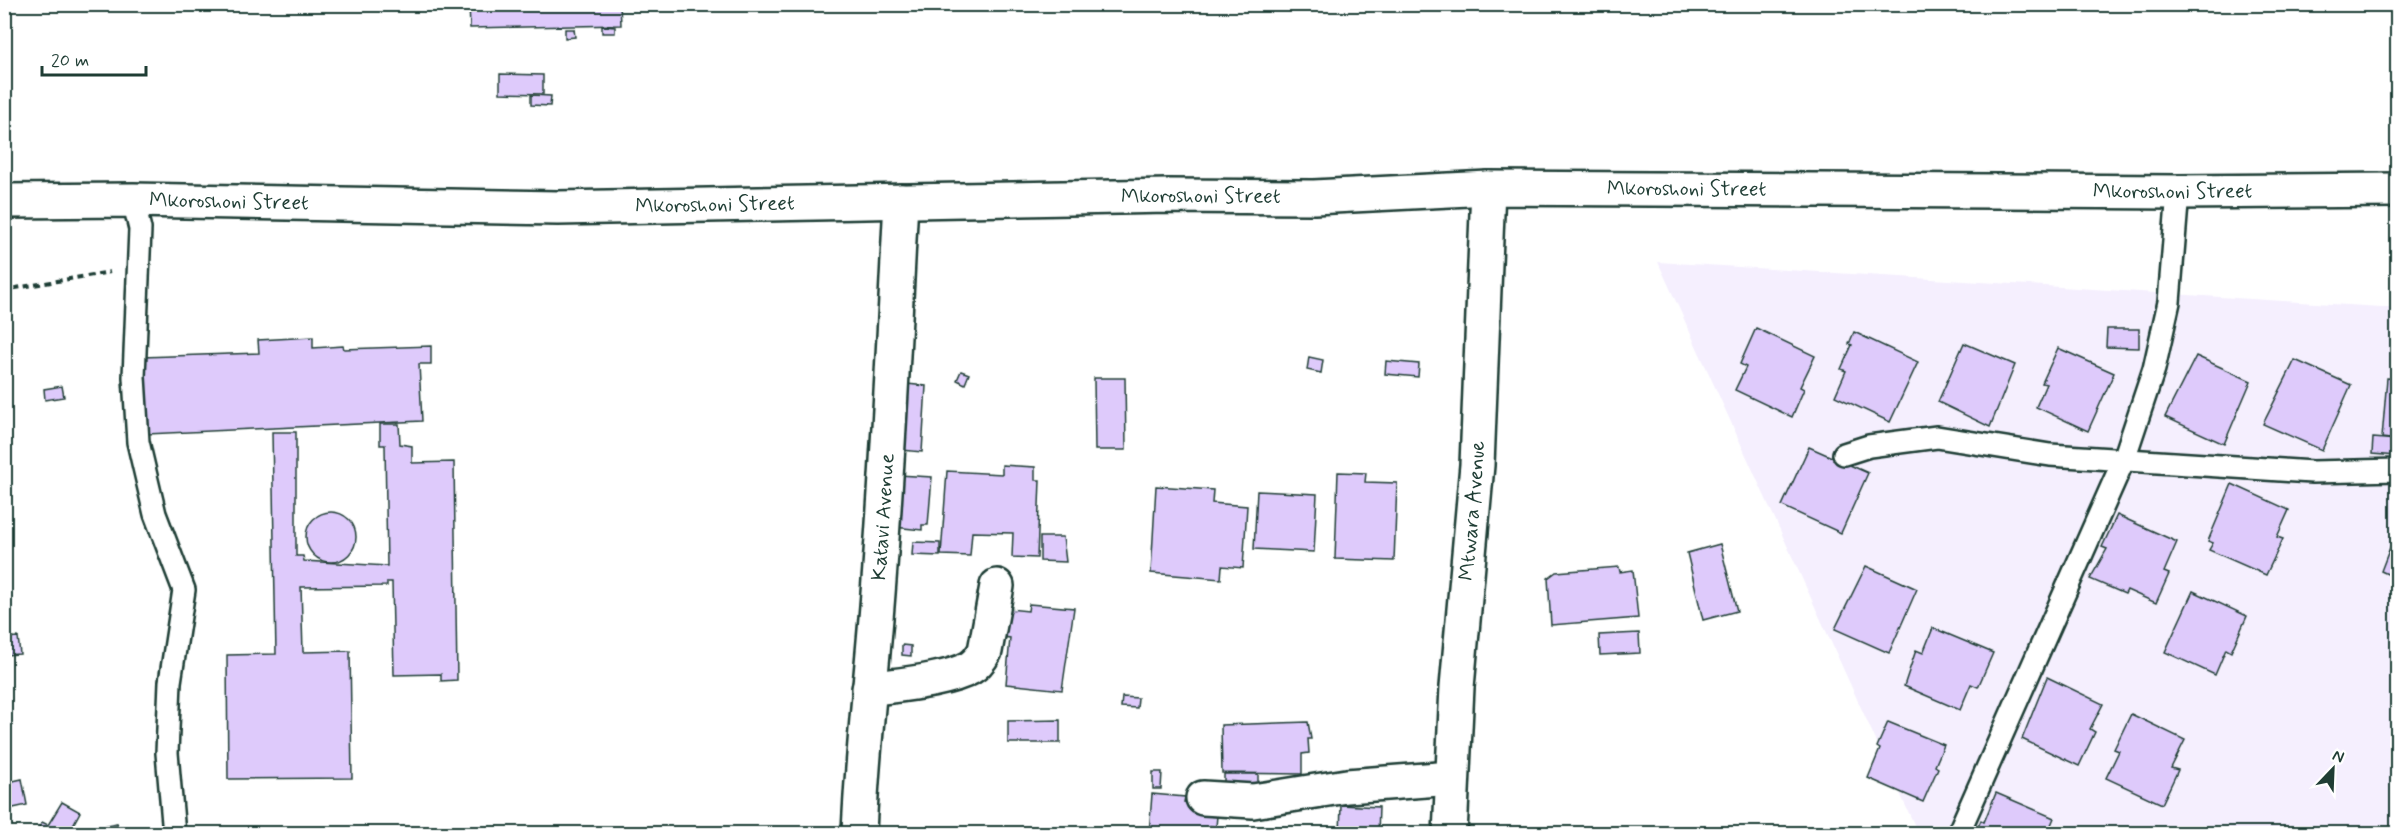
<svg xmlns="http://www.w3.org/2000/svg" width="2402" height="838" viewBox="0 0 2402 838" font-family="Mynerve,sans-serif">
<style>
.built{fill:#f5effe}
.building{fill:#decafb;stroke:#1f3d34;stroke-width:1.5}
.lines{fill:none;stroke-linecap:round;stroke-linejoin:round}
.service-casing{stroke:#1f3d34;stroke-width:26}
.minor-casing{stroke:#1f3d34;stroke-width:38}
.tertiary-casing{stroke:#1f3d34;stroke-width:38}
.path{stroke:#1f3d34;stroke-width:4;stroke-dasharray:6 4.5;stroke-linecap:butt}
.service{stroke:#fff;stroke-width:21}
.minor{stroke:#fff;stroke-width:33}
.tertiary{stroke:#fff;stroke-width:33}
.labels{text-anchor:middle;dominant-baseline:central;stroke-width:5;stroke-linejoin:round;paint-order:stroke}
.street-label{font-size:21px;fill:#1f3d34;stroke:#fff}
</style>
<rect width="100%" height="100%" fill="#fff"/>
<filter id="ink" filterUnits="userSpaceOnUse"><feTurbulence type="fractalNoise" baseFrequency=".0167" numOctaves="2"/><feDisplacementMap in="SourceGraphic" scale="12" xChannelSelector="R" yChannelSelector="G"/><feConvolveMatrix kernelMatrix="1 2 1 2 8 2 1 2 1" color-interpolation-filters="sRGB"/></filter>
<g filter="url(#ink)">
<path class="built" d="M1658 262 2397 308V833H1918Z"/>
<g class="building">
<path d="M469 4H620L621 25 470 28Z"/>
<path d="M602 26 615 27V33H602Z"/>
<path d="M565 29H574L575 37 565 38Z"/>
<path d="M500 74 543 75V94L500 93Z"/>
<path d="M531 95 551 96 550 106 531 105Z"/>
<path d="M1756 328 1815 356 1800 387 1804 389 1792 417 1735 390 1746 367 1740 364Z"/>
<path d="M2107 329H2139V348L2106 347Z"/>
<path d="M1854 332 1918 362 1890 422 1835 396 1846 371 1841 369 1852 345 1849 344Z"/>
<path d="M313 337V348L343 346 344 349 431 346V364H419L422 421 147 434 143 357 259 353 258 340Z"/>
<path d="M1964 343 2015 365 1990 427 1938 402Z"/>
<path d="M2058 348 2114 373 2088 431 2036 407 2046 384 2042 383Z"/>
<path d="M2196 356 2251 381 2224 444 2165 417Z"/>
<path d="M1309 357 1323 360 1321 373 1307 370Z"/>
<path d="M2295 360 2351 385 2322 450 2263 424Z"/>
<path d="M1386 361 1419 364 1418 377 1385 374Z"/>
<path d="M961 371 969 374 965 384 957 380Z"/>
<path d="M1094 378H1125L1126 450H1095Z"/>
<path d="M2387 378 2398 379V440L2382 438Z"/>
<path d="M907 384 926 386 922 452 902 450Z"/>
<path d="M62 386 64 397 45 400 44 389Z"/>
<path d="M380 424H399L400 444 412 446V463L454 462 457 680 441 681V674L394 675 392 582H387V586L301 587 303 652 350 651 352 778 228 779 227 655 276 654 272 432H296V556H303L304 561 387 566 385 445H380Z"/>
<path d="M2373 438 2397 440 2396 456 2372 454Z"/>
<path d="M1809 447 1868 473 1841 533 1782 506Z"/>
<path d="M1002 465 1035 467V480H1040L1037 558 1012 557 1013 533 972 532 970 556 941 555 947 471 1002 474Z"/>
<path d="M1338 472 1366 473 1365 482 1397 483 1394 561 1335 559Z"/>
<path d="M898 475 932 477 928 525H922V530L894 527Z"/>
<path d="M2232 484 2289 510 2277 537 2283 539 2266 575 2209 550 2213 543 2208 541Z"/>
<path d="M1156 486 1213 490 1212 503 1247 506 1243 568 1222 566 1221 579 1151 573Z"/>
<path d="M1257 491 1317 494 1314 552 1254 549Z"/>
<circle cx="331" cy="537" r="25"/>
<path d="M2117 515 2177 542 2164 572 2169 574 2156 603 2127 590 2125 594 2090 579 2107 549 2102 547Z"/>
<path d="M1040 537H1063L1066 562 1040 561Z"/>
<path d="M913 542 940 543V556L912 555Z"/>
<path d="M1720 544 1737 611 1703 620 1687 553Z"/>
<path d="M2391 545 2398 547V568L2394 577 2381 571Z"/>
<path d="M1866 566 1917 589 1889 653 1835 629Z"/>
<path d="M1619 567 1620 572 1633 570 1638 618 1551 625 1548 578 1556 572Z"/>
<path d="M2193 591 2247 616 2231 652 2226 649 2215 675 2165 652Z"/>
<path d="M1029 604 1074 608 1062 690 1006 684 1010 638 995 636 998 608 1028 611Z"/>
<path d="M4 609H6L7 635H4Z"/>
<path d="M1933 628 1993 653 1978 687 1971 684 1960 710 1904 686 1916 650 1923 653Z"/>
<path d="M1639 633 1640 653 1600 655 1599 635Z"/>
<path d="M18 637 20 654 4 655V638Z"/>
<path d="M902 645 911 646V656L902 655Z"/>
<path d="M2047 677 2103 704 2090 729 2095 732 2079 766 2022 739Z"/>
<path d="M1122 697 1138 698 1137 708 1121 707Z"/>
<path d="M2131 714 2185 740 2171 768 2178 770 2162 804 2106 778 2119 751 2114 749Z"/>
<path d="M1060 720V743H1008V721Z"/>
<path d="M1308 722 1311 739H1308L1309 753 1302 754V774L1222 773 1221 725Z"/>
<path d="M1888 722 1944 745 1935 766 1938 768 1923 802 1868 778 1880 749 1877 747Z"/>
<path d="M1153 772H1162L1161 789H1153Z"/>
<rect x="1224" y="774" width="34" height="9"/>
<path d="M22 779 27 805 4 810V783Z"/>
<path d="M1996 793 2054 818 2047 834H1975L1981 820 1984 822Z"/>
<path d="M1152 794 1185 797 1184 802 1218 805 1216 827 1210 826V834H1149Z"/>
<path d="M62 802 80 812 68 834H36L42 822 48 825Z"/>
<path d="M1341 805 1379 807 1378 834H1340Z"/>
<path d="M117 823 120 834H91L90 829Z"/>
</g>
<g class="lines">
<defs>
<g id="service">
<path d="M133 200 140 229 134 377 138 442 155 514 184 590 170 682 167 753 174 834"/>
<path d="M1844 454 1869 446 1937 437 2050 455 2312 472 2398 470"/>
<path d="M1958 834 2124 459 2154 369 2169 302 2178 192"/>
</g>
<g id="minor">
<path d="M869 689C895 685 947 681 970 668 977 664 981 658 985 651L997 586"/>
<path d="M1203 798 1253 801 1347 786 1452 778"/>
<path id="s1" d="M859 834C862 757 871 682 877 606 888 471 894 336 901 201"/>
<path id="s2" d="M1450 834 1457 687 1477 465 1488 188"/>
</g>
<g id="tertiary">
<path id="s3" d="M4 201 133 200 558 208 1168 196 1314 197 1488 188 2178 192 2398 190"/>
</g>
</defs>
<use href="#service" class="service-casing"/>
<use href="#minor" class="minor-casing"/>
<use href="#tertiary" class="tertiary-casing"/>
<path class="path" d="M4 290 110 272"/>
<use href="#service" class="service"/>
<use href="#minor" class="minor"/>
<use href="#tertiary" class="tertiary"/>
</g>
</g>
<g class="labels">
<g class="street-label">
<text stroke="none"><textPath href="#s3" startOffset="1683">Mkoroshoni Street</textPath></text>
<text stroke="none"><textPath href="#s3" startOffset="2169">Mkoroshoni Street</textPath></text>
<text stroke="none"><textPath href="#s3" startOffset="1197">Mkoroshoni Street</textPath></text>
<text stroke="none"><textPath href="#s3" startOffset="225">Mkoroshoni Street</textPath></text>
<text stroke="none"><textPath href="#s3" startOffset="711">Mkoroshoni Street</textPath></text>
<text stroke="none"><textPath href="#s2" startOffset="324">Mtwara Avenue</textPath></text>
<text stroke="none"><textPath href="#s1" startOffset="318">Katavi Avenue</textPath></text>
</g>
</g>
<rect width="2402" height="838" fill="none" stroke="#fff" stroke-width="24"/>
<rect x="12" y="12" width="2378" height="814" fill="none" stroke="#1f3d34" stroke-width="2" filter="url(#ink)"/>
<g transform="translate(2333 769) rotate(23)" stroke="#ffffff" stroke-width="4.5" paint-order="stroke">
<path d="M0-4.5L10 22L0 15L-10 22Z" fill="#1f3d34"/>
<text y="-9" font-size="16" font-weight="bold" text-anchor="middle" fill="#1f3d34">N</text>
</g>
<path d="M42 66v9h104v-9" fill="none" stroke="#1f3d34" stroke-width="3"/>
<text x="51" y="66" font-size="18" fill="#1f3d34" stroke="#ffffff" stroke-width="4.5" paint-order="stroke">20 m</text>
</svg>
